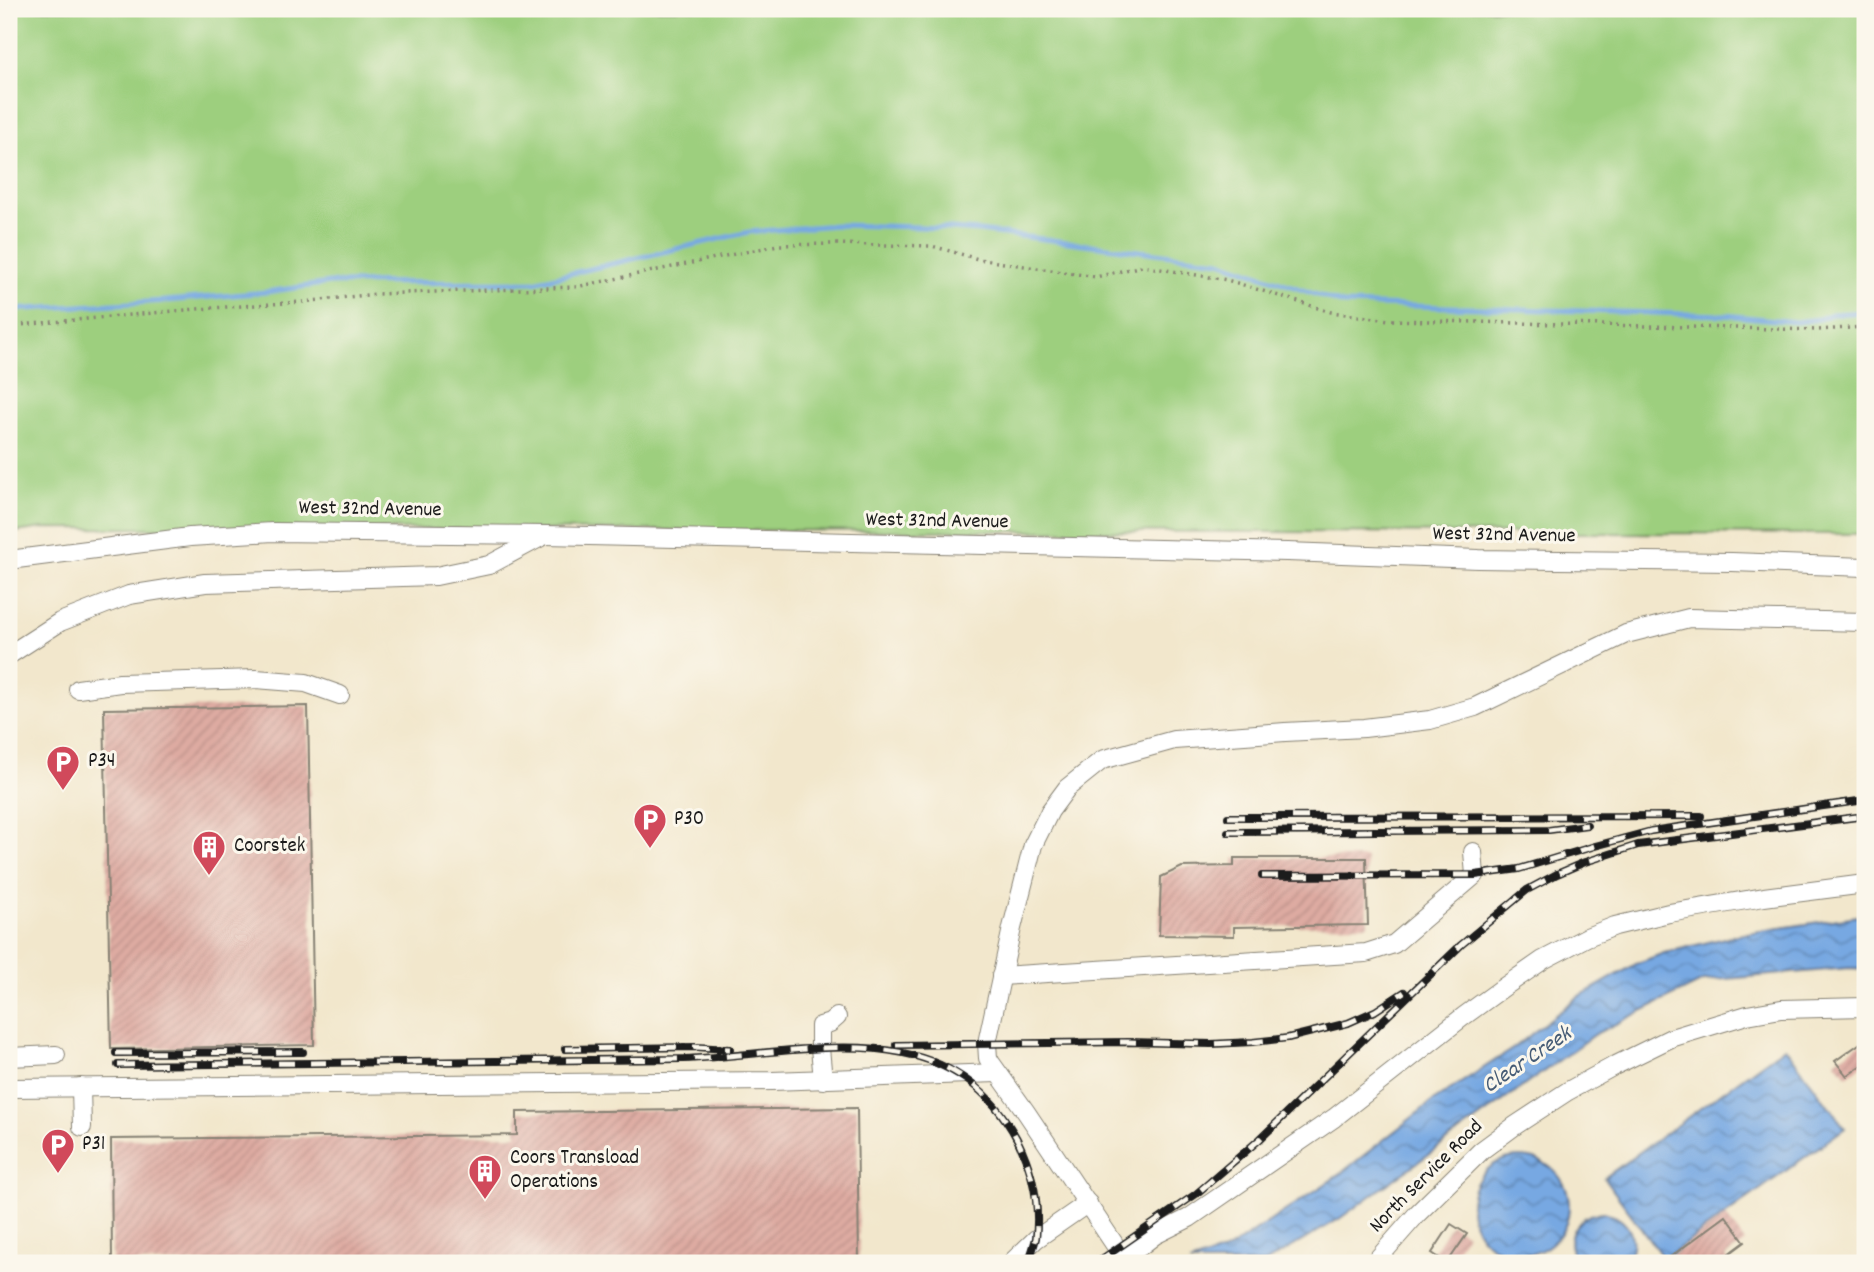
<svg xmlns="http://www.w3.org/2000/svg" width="1874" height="1272" viewBox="0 0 1874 1272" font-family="Dekko,sans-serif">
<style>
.grass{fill:#9dcf7e;stroke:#5c764d;stroke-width:2}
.water{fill:url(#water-waves);stroke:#4a627f;stroke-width:2}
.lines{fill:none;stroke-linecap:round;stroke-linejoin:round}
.stream{stroke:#77a8e2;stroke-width:5}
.building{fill:url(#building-hatch)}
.minor-casing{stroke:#878274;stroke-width:20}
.path{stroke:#878274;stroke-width:3.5;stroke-dasharray:2 5;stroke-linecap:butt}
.minor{stroke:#fff;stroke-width:18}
.rail-casing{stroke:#1c1c1c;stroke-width:8}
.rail{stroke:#fbf7ec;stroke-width:5;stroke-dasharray:16;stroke-linecap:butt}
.labels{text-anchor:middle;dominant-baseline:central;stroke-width:6;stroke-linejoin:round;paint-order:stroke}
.street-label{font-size:21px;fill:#1c1c1c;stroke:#fbf7ec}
.poi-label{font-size:21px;fill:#1c1c1c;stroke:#fbf7ec;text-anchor:start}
.water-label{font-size:23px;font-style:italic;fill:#455b75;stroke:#fbf7ec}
</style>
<defs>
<pattern id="water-waves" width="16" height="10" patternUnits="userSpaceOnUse" patternTransform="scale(1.75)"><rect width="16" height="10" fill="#77a8e2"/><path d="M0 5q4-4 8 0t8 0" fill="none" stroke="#6188b6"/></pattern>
<pattern id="building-hatch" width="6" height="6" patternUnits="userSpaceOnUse" patternTransform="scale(1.75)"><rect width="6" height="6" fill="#deaba2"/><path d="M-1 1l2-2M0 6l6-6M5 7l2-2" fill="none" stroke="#be938b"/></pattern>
</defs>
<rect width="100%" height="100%" fill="#fbf7ec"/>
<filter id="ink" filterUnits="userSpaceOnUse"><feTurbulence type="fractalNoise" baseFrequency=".0143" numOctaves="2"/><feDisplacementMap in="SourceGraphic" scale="14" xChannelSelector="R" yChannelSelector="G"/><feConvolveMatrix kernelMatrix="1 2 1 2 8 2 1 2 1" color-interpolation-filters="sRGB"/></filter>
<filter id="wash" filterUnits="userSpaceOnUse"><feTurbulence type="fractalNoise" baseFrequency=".00686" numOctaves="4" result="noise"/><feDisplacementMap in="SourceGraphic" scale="28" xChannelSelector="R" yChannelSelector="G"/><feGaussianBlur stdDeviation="1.57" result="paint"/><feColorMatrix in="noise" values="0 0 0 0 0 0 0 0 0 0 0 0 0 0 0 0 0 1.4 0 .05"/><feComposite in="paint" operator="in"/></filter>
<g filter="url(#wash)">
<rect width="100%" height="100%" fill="#f2e7cc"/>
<path class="grass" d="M9 9H1865V534L43 528 9 533Z"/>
<g class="water">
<path d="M1865 915V969L1849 968 1703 981 1597 1033 1339 1219 1265 1263H1190L1227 1250 1340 1174 1433 1101 1514 1048 1578 997 1638 963 1664 953 1741 934Z"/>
<path d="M1785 1047 1845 1128 1664 1259 1604 1178Z"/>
<circle cx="1520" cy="1206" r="49"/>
<path d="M1604 1212C1629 1219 1641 1240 1625 1263H1578C1560 1238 1576 1215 1604 1212Z"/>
</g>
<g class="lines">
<path class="stream" d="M9 310 166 301 266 292 330 283 534 282 749 232 836 225 922 227 979 231 1220 261 1343 304 1725 315 1796 322 1819 319 1832 314 1865 312"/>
</g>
<g id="blocks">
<g class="building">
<path d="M308 706 314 1045 111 1049 104 709Z"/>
<path d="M1234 858H1366L1368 925 1234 927V936L1159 935 1161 877 1182 867 1234 866Z"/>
<path d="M1865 1040V1063L1847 1076 1835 1061Z"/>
<path d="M857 1108 859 1263H112L111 1139 517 1135V1112Z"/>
<path d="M1726 1216 1745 1242 1725 1257 1730 1263H1662Z"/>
<path d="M1451 1224 1467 1234 1447 1263 1432 1253Z"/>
</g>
</g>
</g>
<g filter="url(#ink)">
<use href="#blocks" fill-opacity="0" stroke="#878274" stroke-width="2"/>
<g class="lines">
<defs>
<g id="minor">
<path d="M9 560 190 537 273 532 546 535 1287 552 1478 559 1732 562 1865 567"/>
<path d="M9 655 60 622 129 595 205 583 436 576 489 565 543 536"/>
<path d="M78 689 120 683 256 679 306 683 340 695"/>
<path d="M1001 976 1366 953 1394 944 1475 875 1473 852"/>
<path d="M9 1057 56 1055"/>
<path d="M823 1080 820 1048V1026L830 1023 837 1017"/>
<path d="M81 1087 82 1127"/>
<path d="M9 1088 772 1081 997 1073"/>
<path d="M1124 1259 1155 1235 1189 1218 1334 1118 1464 1016 1504 987 1543 960 1587 937 1615 926 1669 913 1764 897 1865 884"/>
<path d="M1011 1263 1036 1239 1088 1203"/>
<path d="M1127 1263 1026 1112 991 1063 988 1058 987 1043 1012 928 1033 845 1050 811 1067 788 1102 760 1174 740 1285 732 1364 728 1430 720 1475 707 1626 634 1689 618 1865 622"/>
<path d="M1374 1263 1417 1214 1482 1150 1516 1125 1568 1091 1614 1066 1671 1038 1747 1015 1781 1009 1865 1007"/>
</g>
</defs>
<use href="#minor" class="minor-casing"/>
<path class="path" d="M9 326 197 309 301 302 376 294 576 287 778 245 832 244 932 246 978 259 1096 277 1142 266 1227 280 1331 312 1389 320 1818 330 1865 327"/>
<use href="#minor" class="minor"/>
<defs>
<g id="rail">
<path d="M1228 817 1701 816"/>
<path d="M1228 832 1549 830 1587 825"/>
<path d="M1262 876 1475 875 1519 869 1595 846 1651 831 1865 800"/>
<path d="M896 1045 1129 1042 1211 1044 1253 1042 1288 1038 1348 1023 1375 1011 1404 992"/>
<path d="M565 1049 695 1047 730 1049"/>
<path d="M116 1053 303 1052"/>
<path d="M118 1065 684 1059C803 1055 947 1008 1017 1139 1032 1169 1040 1204 1036 1238 1034 1246 1031 1255 1028 1263"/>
<path d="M1096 1263 1196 1194 1260 1139 1461 945 1527 890 1557 874 1585 862 1638 845 1865 816"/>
</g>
</defs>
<use href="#rail" class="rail-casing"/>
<use href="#rail" class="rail"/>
</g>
</g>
<defs>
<symbol id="parking-pin" viewBox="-11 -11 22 30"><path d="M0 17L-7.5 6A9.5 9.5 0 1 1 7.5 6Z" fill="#d1495b" stroke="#fbf7ec"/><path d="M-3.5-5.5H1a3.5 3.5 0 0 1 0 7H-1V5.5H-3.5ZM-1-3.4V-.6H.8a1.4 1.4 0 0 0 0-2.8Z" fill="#fff"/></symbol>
<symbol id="building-pin" viewBox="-11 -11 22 30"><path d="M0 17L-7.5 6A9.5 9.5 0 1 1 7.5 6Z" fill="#d1495b" stroke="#fbf7ec"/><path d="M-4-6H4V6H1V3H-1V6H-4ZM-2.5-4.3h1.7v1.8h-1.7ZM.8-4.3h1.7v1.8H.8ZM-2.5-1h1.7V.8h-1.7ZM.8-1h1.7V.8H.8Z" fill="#fff"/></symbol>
</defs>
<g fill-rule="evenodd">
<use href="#parking-pin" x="44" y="743" width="38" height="52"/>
<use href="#parking-pin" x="631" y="801" width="38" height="52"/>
<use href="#building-pin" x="190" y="828" width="38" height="52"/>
<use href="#parking-pin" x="39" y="1126" width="38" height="52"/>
<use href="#building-pin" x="466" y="1152" width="38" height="52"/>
</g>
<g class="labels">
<g class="street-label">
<text transform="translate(370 510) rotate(1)">West 32nd Avenue</text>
<text transform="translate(937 522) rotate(1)">West 32nd Avenue</text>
<text transform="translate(1504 536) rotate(1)">West 32nd Avenue</text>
<text transform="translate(1427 1177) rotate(-45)">North Service Road</text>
</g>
<g class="poi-label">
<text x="88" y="762">P34</text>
<text x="674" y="820">P30</text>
<text x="234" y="847">Coorstek</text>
<text x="82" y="1145">P31</text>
<text x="510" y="1159">Coors Transload<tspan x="510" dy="24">Operations</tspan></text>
</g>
<g class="water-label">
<text transform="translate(1528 1061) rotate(-34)">Clear Creek</text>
</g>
</g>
<rect width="1874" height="1272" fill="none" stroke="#fbf7ec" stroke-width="35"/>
</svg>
